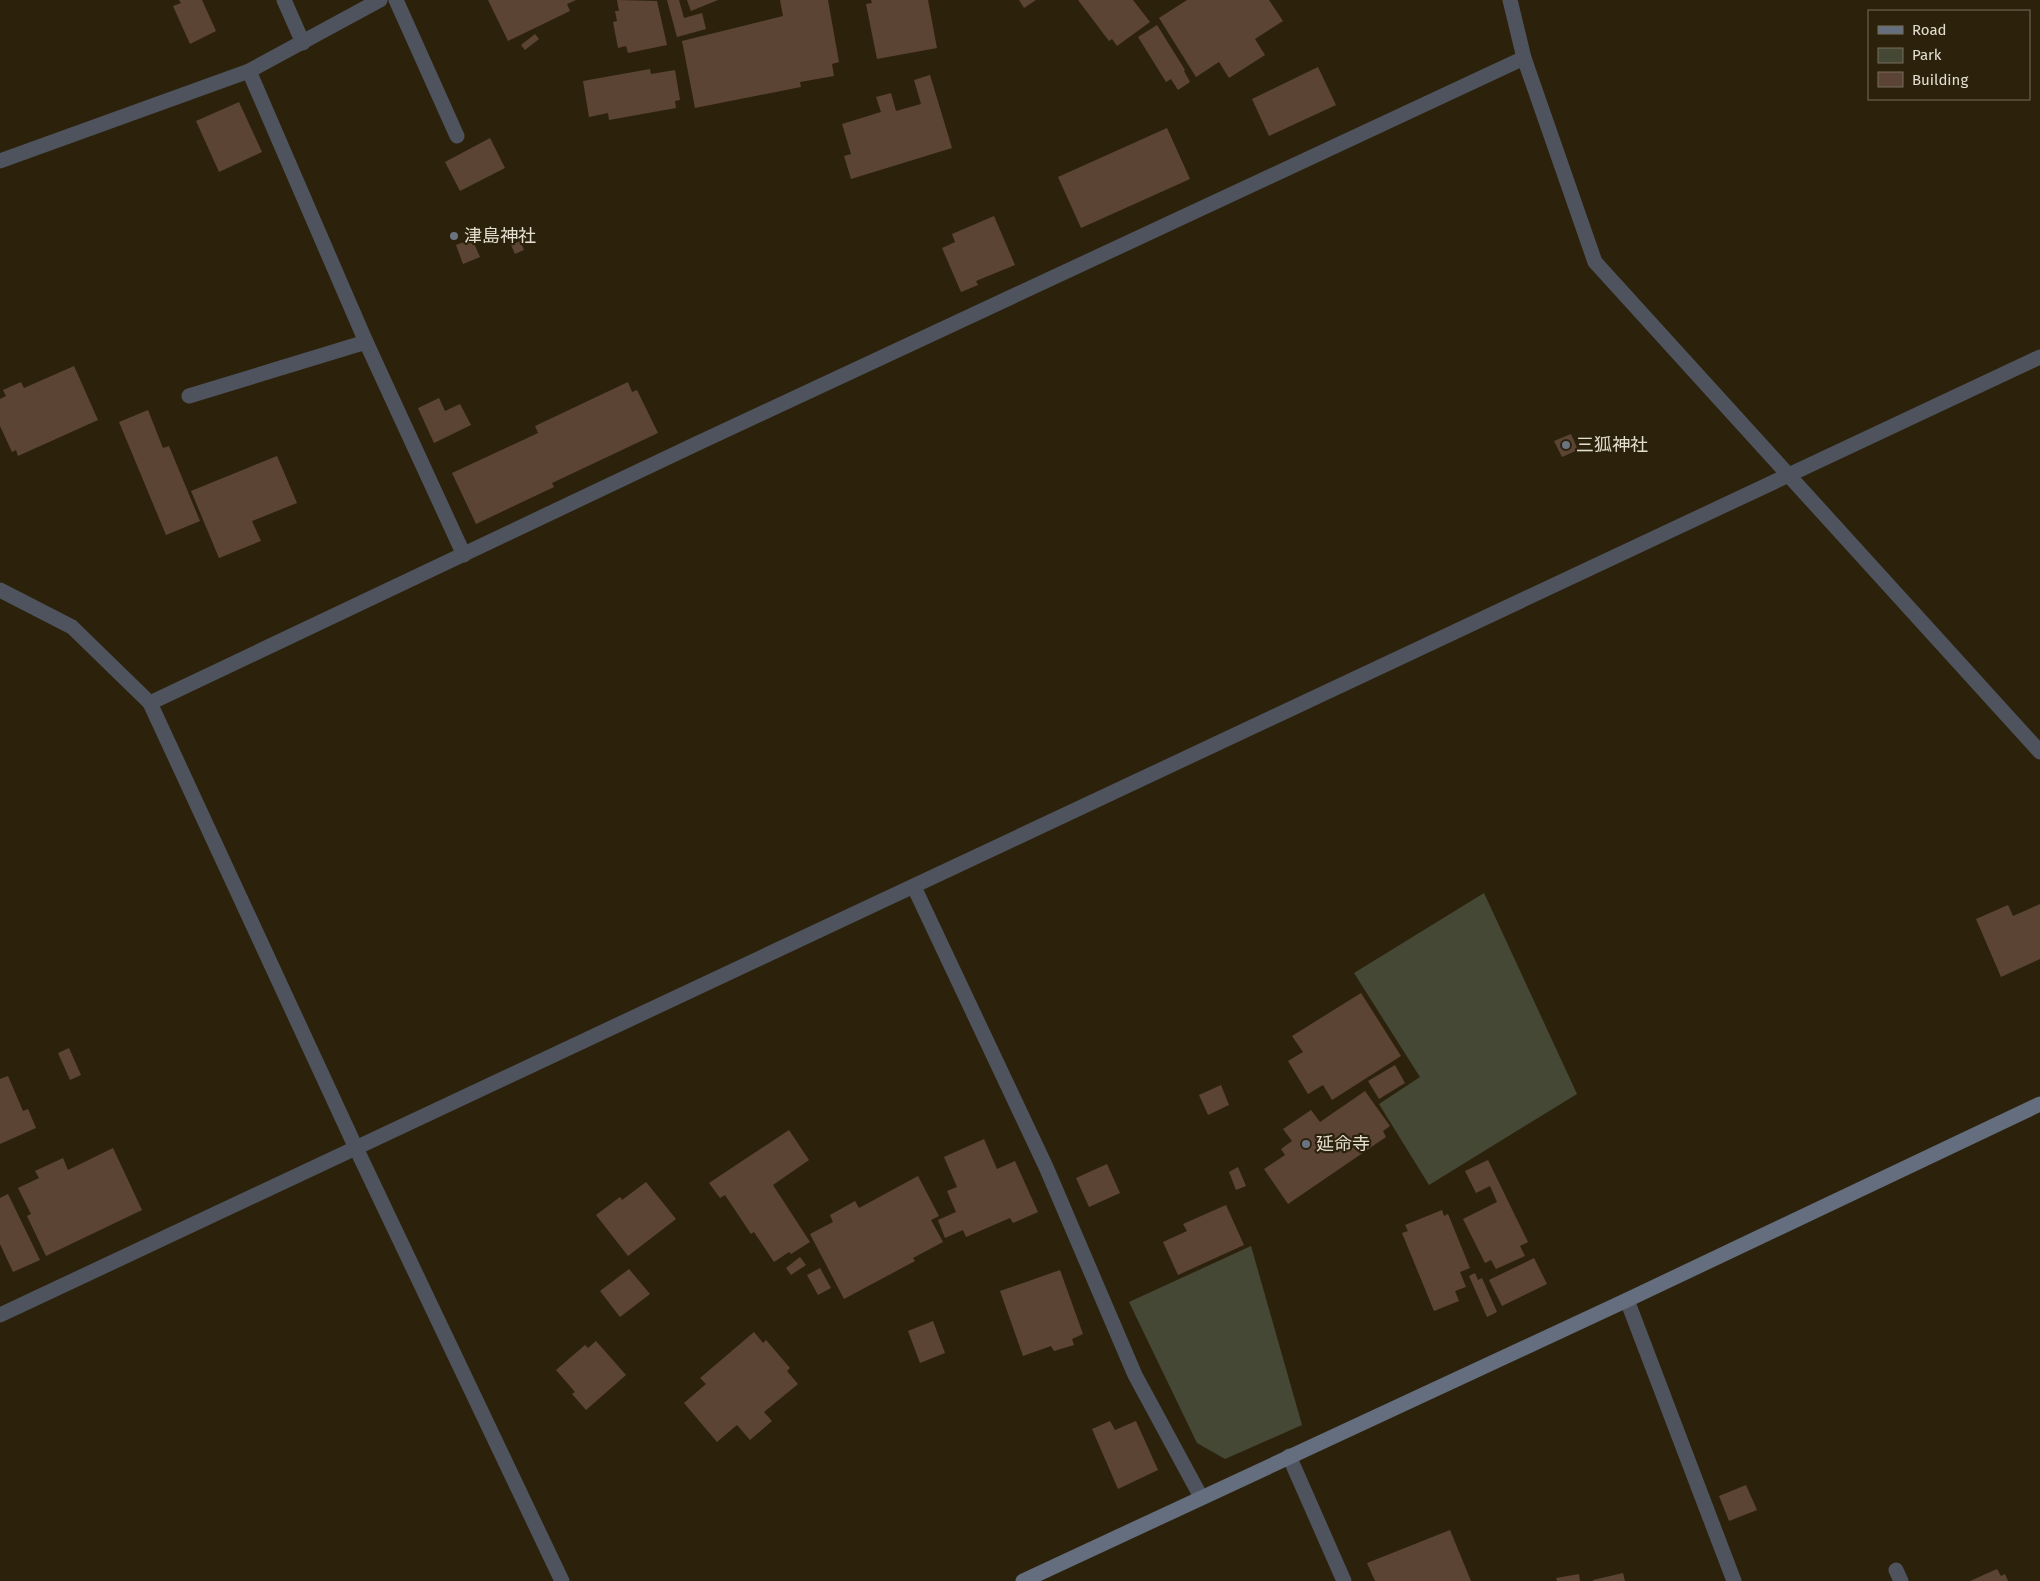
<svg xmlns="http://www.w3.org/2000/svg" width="2040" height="1581" viewBox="0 0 2040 1581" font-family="'Fira Sans','Noto Sans JP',sans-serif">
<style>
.green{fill:#444835}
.building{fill:#5c4434}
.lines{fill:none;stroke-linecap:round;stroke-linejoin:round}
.lane{stroke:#4e535e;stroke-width:15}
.street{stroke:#4e535e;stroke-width:15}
.secondary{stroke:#656e7f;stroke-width:15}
.worship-dot{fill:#6b7280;stroke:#2c220c;stroke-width:2}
.labels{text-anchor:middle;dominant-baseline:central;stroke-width:4.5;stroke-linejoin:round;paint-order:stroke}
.poi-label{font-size:18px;fill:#e4ded0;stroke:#2c220c;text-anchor:start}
</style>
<rect width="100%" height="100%" fill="#2c220c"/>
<g class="green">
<path d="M1484 893 1577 1094 1429 1185 1379 1104 1420 1077 1354 973Z"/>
<path d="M1251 1246 1302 1425 1225 1459 1197 1443 1129 1302Z"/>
</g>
<g class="building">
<path d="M179 0H202L216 31 190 44 173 6 181 3Z"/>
<path d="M488 0H576L567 4 570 11 508 41Z"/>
<path d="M617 0 657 1 667 45 628 53 626 46 618 48 613 22 617 21 615 11H619Z"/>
<path d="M667 0H679L684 18 702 13 706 29 677 37Z"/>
<path d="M687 0H718L691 11Z"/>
<path d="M780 0H828L839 62 832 64 834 76 800 82 801 87 695 108 682 41 783 16Z"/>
<path d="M871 0H928L937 48 877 59 866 4 872 3Z"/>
<path d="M1019 0H1036L1024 8Z"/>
<path d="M1078 0H1133L1150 22 1117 46 1112 39 1109 41Z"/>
<path d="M1187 0H1269L1283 21 1255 39 1265 55 1229 78 1219 62 1196 77 1159 18Z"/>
<path d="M1157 25 1185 70 1184 71 1190 82 1178 90 1171 79 1166 82 1138 37Z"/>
<path d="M535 34 539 39 525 50 521 45Z"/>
<path d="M1318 67 1336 105 1269 136 1252 99Z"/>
<path d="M650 69 651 74 675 70 680 100 675 101 676 108 609 120 608 113 589 117 583 81Z"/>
<path d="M930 75 952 148 851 179 844 156 851 154 842 124 881 112 876 97 891 93 896 111 921 104 914 80Z"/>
<path d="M239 102 262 152 219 172 196 121Z"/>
<path d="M1167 128 1190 179 1081 228 1058 177Z"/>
<path d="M490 138 505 168 460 191 445 162Z"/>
<path d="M994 216 1015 265 976 281 978 285 961 292 942 248 955 242 952 234Z"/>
<path d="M472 239 480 257 463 264 456 245Z"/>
<path d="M520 241 524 250 515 254 511 245Z"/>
<path d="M74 366 98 420 18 456 16 450 12 452 0 426V399L6 396 3 390 21 382 24 388Z"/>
<path d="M628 382 632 392 637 390 658 433 552 483 554 487 476 524 452 473 538 433 535 426Z"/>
<path d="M439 398 445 411 460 404 471 425 434 443 418 408Z"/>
<path d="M148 410 163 448 169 446 200 521 166 535 119 422Z"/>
<path d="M1571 434 1578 450 1562 457 1554 441Z"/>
<path d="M277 456 297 503 252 521 261 541 219 558 191 491Z"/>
<path d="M2040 904V959L2001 977 1976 919 2008 905 2013 916Z"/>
<path d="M1361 993 1401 1056 1332 1100 1323 1085 1308 1094 1288 1061 1303 1052 1292 1036Z"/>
<path d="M69 1048 81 1075 70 1080 58 1053Z"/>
<path d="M1395 1065 1405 1083 1379 1099 1368 1081Z"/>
<path d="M8 1076 23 1111 28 1109 36 1128 0 1144V1079Z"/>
<path d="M1221 1085 1229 1105 1208 1115 1199 1095Z"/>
<path d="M1365 1091 1390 1126 1383 1131 1386 1137 1288 1204 1264 1169 1285 1155 1281 1149 1292 1141 1283 1129 1311 1110 1320 1122Z"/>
<path d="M789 1130 809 1160 773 1185 810 1242 791 1254 789 1252 774 1262 754 1232 751 1234 725 1195 720 1198 709 1183Z"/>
<path d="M984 1139 997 1169 1015 1161 1038 1212 1013 1223 1010 1218 966 1237 963 1230 945 1238 938 1220 956 1212 947 1191 957 1187 944 1157Z"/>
<path d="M113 1148 142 1210 46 1256 27 1216 31 1214 18 1188 39 1178 35 1171 63 1158 68 1170Z"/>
<path d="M1488 1160 1528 1242 1520 1246 1525 1256 1496 1269 1491 1260 1485 1263 1463 1219 1497 1202 1490 1186 1476 1193 1465 1171Z"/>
<path d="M1107 1164 1120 1193 1089 1207 1076 1178Z"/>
<path d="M1238 1167 1246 1186 1236 1190 1229 1172Z"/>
<path d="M918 1176 939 1216 931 1220 943 1242 913 1258 915 1261 844 1299 810 1234 833 1222 830 1215 855 1201 859 1208Z"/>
<path d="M646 1182 676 1219 628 1256 596 1215 620 1197 622 1200Z"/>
<path d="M8 1194 40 1260 13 1272 0 1244V1198Z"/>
<path d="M1226 1205 1244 1245 1178 1275 1163 1242 1187 1231 1183 1224Z"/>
<path d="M1442 1210 1444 1216 1448 1214 1470 1268 1460 1272 1466 1287 1455 1291 1459 1301 1434 1311 1402 1233 1408 1231 1405 1225Z"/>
<path d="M800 1257 806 1265 791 1275 786 1268Z"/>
<path d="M1534 1258 1547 1284 1502 1306 1489 1280Z"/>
<path d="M820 1268 831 1288 818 1295 807 1275Z"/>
<path d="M629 1269 650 1294 620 1317 600 1291Z"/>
<path d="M1060 1270 1083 1334 1072 1339 1074 1345 1054 1351 1051 1346 1023 1356 1000 1291Z"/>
<path d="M1475 1273 1478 1280 1482 1278 1497 1312 1487 1317 1469 1276Z"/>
<path d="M933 1321 945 1353 920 1363 908 1331Z"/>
<path d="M754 1332 763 1343 766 1340 790 1368 787 1371 798 1384 764 1412 772 1421 750 1440 737 1425 717 1442 684 1403 706 1384 700 1378Z"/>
<path d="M596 1341 626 1375 586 1410 572 1394 575 1392 556 1370 585 1345 588 1348Z"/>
<path d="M1110 1421 1115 1430 1136 1421 1158 1470 1118 1489 1092 1429Z"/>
<path d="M1746 1485 1757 1510 1729 1521 1719 1496Z"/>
<path d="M1450 1530 1471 1581H1375L1367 1563Z"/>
<path d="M1997 1569 2001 1576 2005 1574 2008 1581H1970Z"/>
<path d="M1623 1573 1625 1581H1593V1580Z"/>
<path d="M1579 1574 1580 1581H1557L1556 1578Z"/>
</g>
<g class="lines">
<g class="lane">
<path d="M396 0 457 136"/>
<path d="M189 396 366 342"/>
</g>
<g class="street">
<path d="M284 0 303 43"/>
<path d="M1510 0 1524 58 1595 262 2040 752"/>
<path d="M249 71 366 342 464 555"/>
<path d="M0 161 249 71 380 0"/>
<path d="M0 590 72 627 150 703 356 1148 562 1581"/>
<path d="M150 703 696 444 1524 58"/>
<path d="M914 887 1046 1167 1135 1375 1201 1497"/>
<path d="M1627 1300 1734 1581"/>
<path d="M0 1315 2040 357"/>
<path d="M1289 1456 1344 1581"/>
<path d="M1896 1570 1901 1581"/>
</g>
<path class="secondary" d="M1023 1581 1627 1300 2040 1104"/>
</g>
<g class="worship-dot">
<circle cx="454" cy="236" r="5"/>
<circle cx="1566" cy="445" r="5"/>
<circle cx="1306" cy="1144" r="5"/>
</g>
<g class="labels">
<g class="poi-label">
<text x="464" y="236">津島神社</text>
<text x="1576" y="445">三狐神社</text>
<text x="1316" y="1144">延命寺</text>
</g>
</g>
<rect x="1868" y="10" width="162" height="90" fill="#2c220c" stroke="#766d5a"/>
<rect x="1878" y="26" width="25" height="8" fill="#656e7f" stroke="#766d5a"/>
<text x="1912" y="35" font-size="15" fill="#e4ded0">Road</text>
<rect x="1878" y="48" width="25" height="15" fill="#444835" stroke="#766d5a"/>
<text x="1912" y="60" font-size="15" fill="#e4ded0">Park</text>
<rect x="1878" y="72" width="25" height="15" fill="#5c4434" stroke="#766d5a"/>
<text x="1912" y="85" font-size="15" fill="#e4ded0">Building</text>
</svg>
